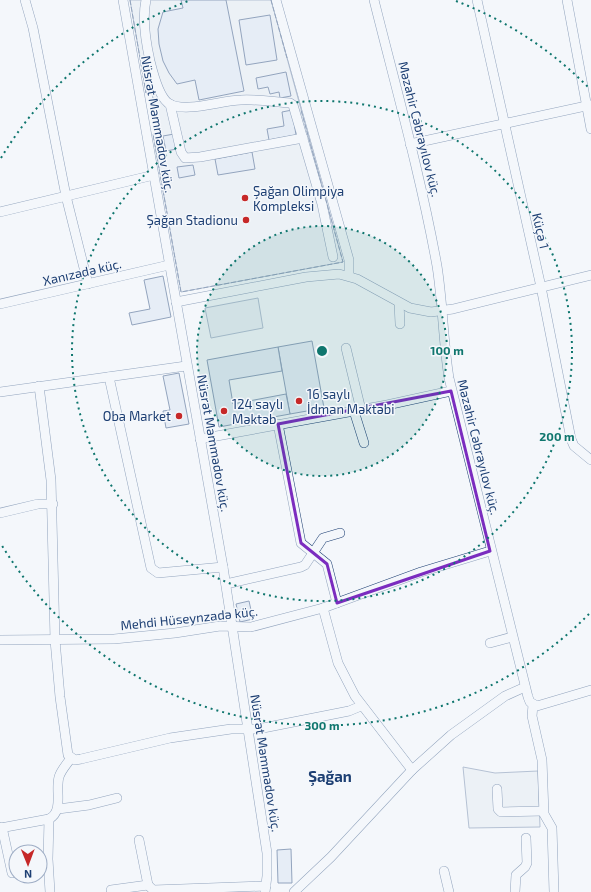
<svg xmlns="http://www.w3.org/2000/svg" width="591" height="892" viewBox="0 0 591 892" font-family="'Exo 2',sans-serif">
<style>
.green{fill:#e3e9f0;stroke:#687fa3}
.building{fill:#d5e0f0;stroke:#1d3f73}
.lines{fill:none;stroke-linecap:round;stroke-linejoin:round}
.minor-casing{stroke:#1d3f73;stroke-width:10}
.minor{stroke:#f4f7fb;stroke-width:9}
.fence{stroke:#1d3f73;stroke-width:1;stroke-dasharray:5 2;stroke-linecap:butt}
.marked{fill:none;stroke:#7b2cbf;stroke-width:3;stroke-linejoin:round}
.ring{fill:none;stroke:#0f766e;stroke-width:2;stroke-dasharray:2 4}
.poi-dot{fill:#c62828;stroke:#f4f7fb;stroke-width:1.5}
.labels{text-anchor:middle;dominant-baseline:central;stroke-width:3;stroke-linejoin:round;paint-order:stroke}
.street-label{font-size:13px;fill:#1d3f73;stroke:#f4f7fb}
.poi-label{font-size:13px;fill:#1d3f73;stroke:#f4f7fb;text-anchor:start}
.quarter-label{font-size:15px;font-weight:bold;fill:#1d3f73;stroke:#f4f7fb}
.centre{fill:#0f766e;stroke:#f4f7fb;stroke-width:2}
.ring-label{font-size:12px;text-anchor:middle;font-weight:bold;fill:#0f766e;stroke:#f4f7fb;stroke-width:3;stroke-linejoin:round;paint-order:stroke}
</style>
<rect width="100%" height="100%" fill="#f4f7fb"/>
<g class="green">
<path d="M130 0H271L343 262 181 292 153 134 159 131 152 93H146Z"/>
<path d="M258 298 263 328 211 338 205 308Z"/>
<path d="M463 767 495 773 538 771 540 827 469 828Z"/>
</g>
<g class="building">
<path d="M181 0H226L244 91 199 100 195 80 177 84 169 73 163 61 159 44 158 29 163 12 183 8Z"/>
<path d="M270 15 277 60 246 65 239 20Z"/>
<path d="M286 72 291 96 280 98 279 92 270 94 268 87 258 89 256 78Z"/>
<path d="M292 110 296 135 269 140 267 129 284 126 282 112Z"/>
<path d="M174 134 177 149 166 151 163 136Z"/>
<path d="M252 152 255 169 218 175 215 159Z"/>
<path d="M193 165 195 175 179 178 177 167Z"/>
<path d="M163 276 171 317 132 325 129 313 150 309 144 280Z"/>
<path d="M312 341 324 408 290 414 278 347Z"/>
<path d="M278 347 282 371 229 380 233 404 286 394 290 414 219 427 207 360Z"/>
<path d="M179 373 189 424 166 428 163 411 170 410 163 376Z"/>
<path d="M249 601 253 619 240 622 236 604Z"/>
<path d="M291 849 292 883H278L277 850Z"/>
</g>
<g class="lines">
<defs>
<g id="minor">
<path d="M25 0 33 28 66 196 88 284"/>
<path d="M123 0 223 567 267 853V876L265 892"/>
<path d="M146 0C142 18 146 43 150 61 153 73 158 95 168 103 184 114 222 100 241 100 257 99 274 102 290 103L293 105 322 204 333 257"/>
<path d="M276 0 349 260V276"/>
<path d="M374 0C396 88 421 177 437 266 443 304 443 341 449 378L528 697 530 702 537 706 591 690"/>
<path d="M477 0 541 287 571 439 574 446 591 460"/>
<path d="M567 0 591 129"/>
<path d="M170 104 181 152 185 158 200 157 303 138"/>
<path d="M410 144 591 105"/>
<path d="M0 212 154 175"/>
<path d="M176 302 306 277 339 274 357 279 410 308 431 312 453 309 591 275"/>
<path d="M399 303 400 324"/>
<path d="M0 304 169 265"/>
<path d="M346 348 361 410"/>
<path d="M109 377 151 568 158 573 223 567"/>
<path d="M39 386 51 480 55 640 60 697 68 755 75 760 81 759 170 738 231 729H258L349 711 361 706"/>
<path d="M0 392 186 366"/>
<path d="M354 411 364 443"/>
<path d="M278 424 301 543 327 564 337 603"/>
<path d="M200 439 387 405 451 391"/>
<path d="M0 513 38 504H53"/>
<path d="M226 584 301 567 305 565 323 538 340 533"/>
<path d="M323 608 338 663 355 696 412 770"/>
<path d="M0 640 114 639 175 633 220 626 251 627 323 608 421 572 490 551"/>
<path d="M490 643 512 637"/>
<path d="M533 705 532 716 542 760 544 814 552 828 554 892"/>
<path d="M497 789 498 809 501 812 543 811"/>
<path d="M58 809 89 805 117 798"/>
<path d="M49 819 48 859 50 892"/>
<path d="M2 827 12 873"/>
<path d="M0 828 49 819C64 811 55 791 59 777 61 770 67 764 71 758"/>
<path d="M139 840 148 885 153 890 266 886"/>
<path d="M444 871 449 892"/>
<path d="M111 890 148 885"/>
<path d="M294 892 331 857 412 770 451 735 505 696 525 687"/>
<path d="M515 892 516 875 525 867 527 863 526 838"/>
</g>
</defs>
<use href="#minor" class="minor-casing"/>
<use href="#minor" class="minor"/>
<g class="fence">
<path d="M130 0 146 93H152L159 131 153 134 181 292 343 262 301 110"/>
<path d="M271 0 287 58"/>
</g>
</g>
<path d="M0 0H591V892H0ZM451 391 490 551 337 603 327 564 301 543 278 424Z" fill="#f4f7fb" fill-opacity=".55" fill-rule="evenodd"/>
<path class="marked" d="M451 391 490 551 337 603 327 564 301 543 278 424Z"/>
<circle cx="322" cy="351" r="125" fill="#0f766e" fill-opacity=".12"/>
<g class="ring">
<circle cx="322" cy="351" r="125"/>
<circle cx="322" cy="351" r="250"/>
<path d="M589 614A375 375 0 0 1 1 544M1 158A375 375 0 0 1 188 1M456 1A375 375 0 0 1 589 88"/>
</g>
<g class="poi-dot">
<circle cx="245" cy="198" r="4"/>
<circle cx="246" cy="220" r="4"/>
<circle cx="299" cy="401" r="4"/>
<circle cx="224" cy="411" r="4"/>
<circle cx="179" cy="416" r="4"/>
</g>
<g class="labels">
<g class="street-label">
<text transform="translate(158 124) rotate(80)">Nüsrət Məmmədov küç.</text>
<text transform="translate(420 129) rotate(76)">Məzahir Cəbrayılov küç.</text>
<text transform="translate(541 231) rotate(77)">Küçə 1</text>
<text transform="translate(82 272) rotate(-13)">Xanızadə küç.</text>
<text transform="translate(214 443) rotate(80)">Nüsrət Məmmədov küç.</text>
<text transform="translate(479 447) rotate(76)">Məzahir Cəbrayılov küç.</text>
<text transform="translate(189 618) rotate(-6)">Mehdi Hüseynzadə küç.</text>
<text transform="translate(266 763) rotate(81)">Nüsrət Məmmədov küç.</text>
</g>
<g class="poi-label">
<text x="253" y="191">Şağan Olimpiya<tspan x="253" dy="15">Kompleksi</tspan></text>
<text x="238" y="220" text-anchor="end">Şağan Stadionu</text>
<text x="307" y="394">16 saylı<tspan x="307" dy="15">İdman Məktəbi</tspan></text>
<text x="232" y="404">124 saylı<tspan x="232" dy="15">Məktəb</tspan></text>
<text x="171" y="416" text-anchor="end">Oba Market</text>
</g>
<g class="quarter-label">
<text x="330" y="776">Şağan</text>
</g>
</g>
<circle cx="322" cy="351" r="6" class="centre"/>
<g class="ring-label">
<text x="447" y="355">100 m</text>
<text x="557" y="441">200 m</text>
<text x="322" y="730">300 m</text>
</g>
<g transform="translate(28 864) rotate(179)"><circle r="19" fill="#f4f7fb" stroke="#9eadc5"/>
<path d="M0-3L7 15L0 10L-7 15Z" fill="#c62828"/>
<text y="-6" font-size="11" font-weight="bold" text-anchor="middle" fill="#1d3f73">N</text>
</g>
</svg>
